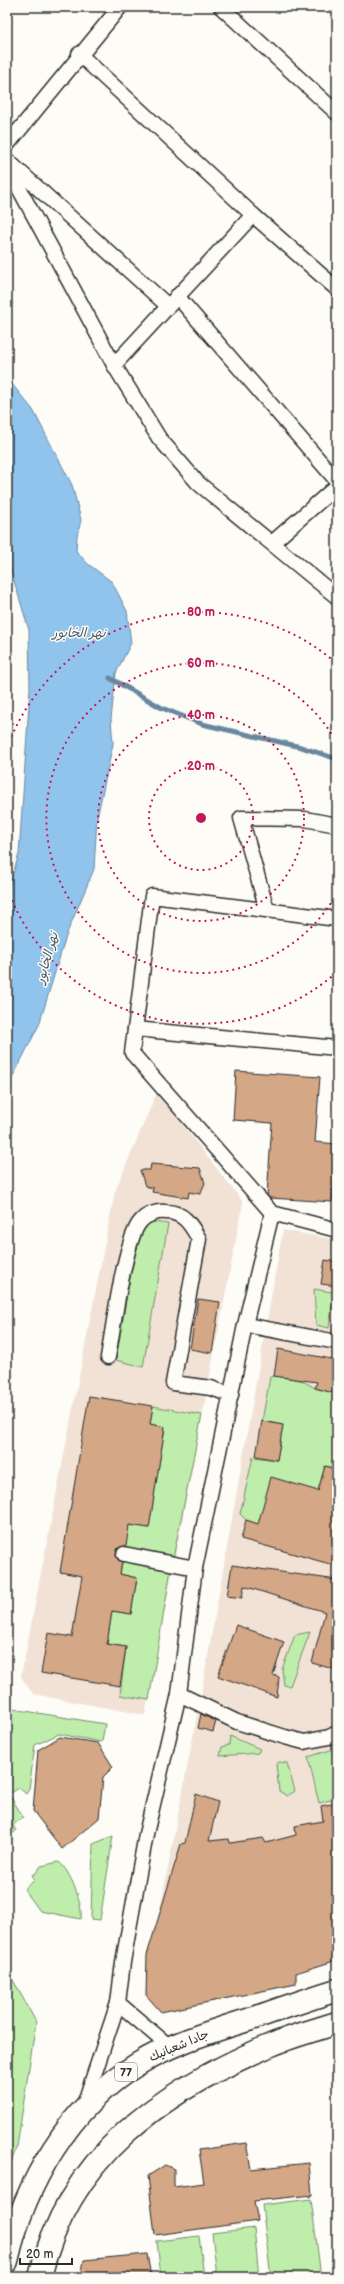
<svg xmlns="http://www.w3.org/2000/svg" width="344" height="2284" viewBox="0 0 344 2284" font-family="'Balsamiq Sans','Playpen Sans Arabic',sans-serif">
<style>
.built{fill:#f1e2d5}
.green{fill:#bfeeac;stroke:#758c6c}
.water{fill:#91c4ed;stroke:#68879f}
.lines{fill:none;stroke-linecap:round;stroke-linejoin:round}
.stream{stroke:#68879f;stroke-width:5}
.building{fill:#d4a786;stroke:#2b2b2b}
.street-casing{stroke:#2b2b2b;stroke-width:17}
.highway-casing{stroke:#2b2b2b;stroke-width:25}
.street{stroke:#fdfcf7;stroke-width:14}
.highway{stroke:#fdfcf7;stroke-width:22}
.ring{fill:none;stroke:#c2185b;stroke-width:2;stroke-dasharray:2 4}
.labels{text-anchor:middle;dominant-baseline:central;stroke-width:3;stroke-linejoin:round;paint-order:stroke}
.shield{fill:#fdfcf7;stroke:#6a6a68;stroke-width:1}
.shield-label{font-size:11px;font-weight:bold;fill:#2b2b2b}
.street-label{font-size:12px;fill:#2b2b2b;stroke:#fdfcf7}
.water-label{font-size:13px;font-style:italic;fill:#4a5965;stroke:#fdfcf7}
.centre{fill:#c2185b;stroke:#fdfcf7;stroke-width:2}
.ring-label{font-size:12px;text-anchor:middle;font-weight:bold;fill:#c2185b;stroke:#fdfcf7;stroke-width:3;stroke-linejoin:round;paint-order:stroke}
</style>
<rect width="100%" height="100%" fill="#fdfcf7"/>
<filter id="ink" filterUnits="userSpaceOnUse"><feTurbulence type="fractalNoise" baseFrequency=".025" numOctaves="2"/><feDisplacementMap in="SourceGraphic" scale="8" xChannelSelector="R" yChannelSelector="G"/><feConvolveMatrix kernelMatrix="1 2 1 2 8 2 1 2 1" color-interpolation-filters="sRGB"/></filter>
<g filter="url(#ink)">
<g class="built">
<path d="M157 1092 243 1202 145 1715 33 1694 21 1677 115 1191Z"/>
<path d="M283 1230 337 1240V1960L157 1925 201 1695Z"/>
</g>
<g class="green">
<path d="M7 558 11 683 7 722Z"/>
<path d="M154 1222 168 1224 143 1367 116 1360 136 1241 146 1225Z"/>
<path d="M314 1289 337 1293V1304L332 1306 329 1328 316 1325Z"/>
<path d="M274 1376 301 1380 315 1388 337 1394V1469L325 1466 315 1501 258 1524 246 1520 240 1514 253 1457 277 1460 283 1425 262 1421 270 1377Z"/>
<path d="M153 1406 202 1415 172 1563 149 1700 120 1695 126 1647 107 1644 112 1611 131 1614 137 1578 120 1574 129 1525 149 1528 165 1427 150 1424Z"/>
<path d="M310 1632 290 1686 284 1685 282 1669 295 1635Z"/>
<path d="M7 1708 105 1724 102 1742 59 1734 35 1745 29 1789 26 1794 19 1788 9 1794 23 1817 13 1825 16 1831 7 1837Z"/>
<path d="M230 1736 260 1749 258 1753 220 1756 222 1747 229 1745Z"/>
<path d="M337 1748V1798L319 1803 308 1757Z"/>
<path d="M279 1762 287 1763 295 1791 287 1796 279 1791 276 1764Z"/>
<path d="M113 1836 100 1920 91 1919 93 1844Z"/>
<path d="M59 1862C71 1872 83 1904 81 1919L40 1911 24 1889 35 1880 32 1875 36 1873 41 1866Z"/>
<path d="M7 1969 36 2022 17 2146 7 2174Z"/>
<path d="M311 2199 321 2277H271L262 2205Z"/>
<path d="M254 2228 259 2277H217L212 2233Z"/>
<path d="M199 2236 204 2277H161L157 2241Z"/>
</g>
<path class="water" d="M7 378 33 410 72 485 81 520 77 536 76 551 88 564 112 582 127 611 131 643 116 673 111 719 113 744 97 818 94 869 67 933 39 1025 7 1088V894L19 854 30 689 29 630 7 558Z"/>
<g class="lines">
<path class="stream" d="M110 678 162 708 202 724 301 747 337 759"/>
</g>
<g class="building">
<path d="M236 1071 320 1077 315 1142 337 1144 332 1202 270 1198 267 1195 272 1123 233 1120Z"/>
<path d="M151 1164 200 1168 205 1183 200 1194 189 1192 188 1198 152 1192 153 1188 145 1186 140 1170H150Z"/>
<path d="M325 1260 337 1262V1286L321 1284Z"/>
<path d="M198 1299 220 1302 212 1353 190 1349Z"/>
<path d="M278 1349 337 1360V1394L315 1388 317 1382 274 1376Z"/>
<path d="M89 1396 153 1406 150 1424 165 1427 149 1528 129 1525 126 1546 118 1548 116 1553 118 1560 122 1562 120 1574 137 1578 131 1614 112 1611 107 1644 126 1647 120 1686 41 1673 48 1633 72 1637 82 1576 60 1572Z"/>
<path d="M262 1421 283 1425 277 1460 256 1456Z"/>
<path d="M325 1466 337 1469V1566L241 1539 246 1520 258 1524 271 1477 318 1491Z"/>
<path d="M232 1565 337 1580V1670L312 1663 325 1612 244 1586 242 1598 227 1596Z"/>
<path d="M236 1625 284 1642 273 1675 279 1677 277 1697 218 1676Z"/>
<path d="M201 1714 216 1721 213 1732 198 1728Z"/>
<path d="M60 1737 98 1743 113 1767 103 1777 99 1818 62 1849 33 1811 38 1750Z"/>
<path d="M196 1794 218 1802 209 1841 229 1839 230 1843 263 1838 266 1843 296 1835 295 1826 323 1821 321 1806 337 1803V1960L296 1973V1984L161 2012 146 1995 147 1955 181 1844 185 1843Z"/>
<path d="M246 2143 251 2169 309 2163 312 2195 254 2201 258 2221 155 2235 148 2176 165 2165 174 2169V2187L204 2183 199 2150Z"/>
<path d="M147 2254 151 2277H81L84 2260Z"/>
</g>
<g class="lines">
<defs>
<g id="street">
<path d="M221 7 337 113"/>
<path d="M79 54 253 215 337 289"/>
<path d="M7 145 120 7"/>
<path d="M8 161 168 306"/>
<path d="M7 166 114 365 159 438 198 483 337 597"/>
<path d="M177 296 337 481"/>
<path d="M114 365 253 215"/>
<path d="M272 543 337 486"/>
<path d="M267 910 241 818 305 819 337 825"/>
<path d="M337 919 152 896 132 1053 272 1213 337 1230"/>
<path d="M135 1029 337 1048"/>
<path d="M245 1325 337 1342"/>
<path d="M108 1357C113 1330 125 1236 141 1221 147 1214 158 1211 166 1212 184 1212 191 1225 199 1239L173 1383 211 1388 231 1395"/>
<path d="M124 1554 195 1568"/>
<path d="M179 1694 237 1722 285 1737 304 1742 329 1737 337 1733"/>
<path d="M118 2003 171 2048"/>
<path d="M84 2105 118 2003 123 1962 146 1834 179 1694 195 1568 245 1325 272 1213"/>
</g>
<g id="highway">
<path d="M7 2261C24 2184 70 2105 138 2064 172 2043 213 2031 251 2019 280 2009 308 1999 337 1990"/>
<path d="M40 2277C68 2156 162 2091 271 2045 292 2036 315 2030 337 2023"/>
</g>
</defs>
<use href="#street" class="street-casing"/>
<use href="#highway" class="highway-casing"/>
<use href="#street" class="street"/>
<use href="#highway" class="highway"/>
</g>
</g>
<g class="ring">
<circle cx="201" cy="818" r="52"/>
<circle cx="201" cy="818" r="103"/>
<path d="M337 893A155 155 0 1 1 337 743"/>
<path d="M336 973A206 206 0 0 1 7 888M7 748A206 206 0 0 1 336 663"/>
</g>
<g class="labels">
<rect class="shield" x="115" y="2063" width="22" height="18" rx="3"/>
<g class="shield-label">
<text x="126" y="2072">77</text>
</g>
<g class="street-label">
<text transform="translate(179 2046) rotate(-23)">جادا شعبانيك</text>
</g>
<g class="water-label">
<text x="79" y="633">نهر الخابور</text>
<text transform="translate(47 958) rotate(-74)">نهر الخابور</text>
</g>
</g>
<circle cx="201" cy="818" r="6" class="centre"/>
<g class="ring-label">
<text x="201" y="616">80 m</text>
<text x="201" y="667">60 m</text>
<text x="201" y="719">40 m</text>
<text x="201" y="770">20 m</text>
</g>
<rect width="344" height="2284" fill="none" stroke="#fdfcf7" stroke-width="24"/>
<rect x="12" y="12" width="320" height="2260" fill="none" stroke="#2b2b2b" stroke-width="1.5" filter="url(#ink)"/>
<path d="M20 2258v6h52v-6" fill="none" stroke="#2b2b2b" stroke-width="2"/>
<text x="26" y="2258" font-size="12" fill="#2b2b2b" stroke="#fdfcf7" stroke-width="3" paint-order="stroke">20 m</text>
</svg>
